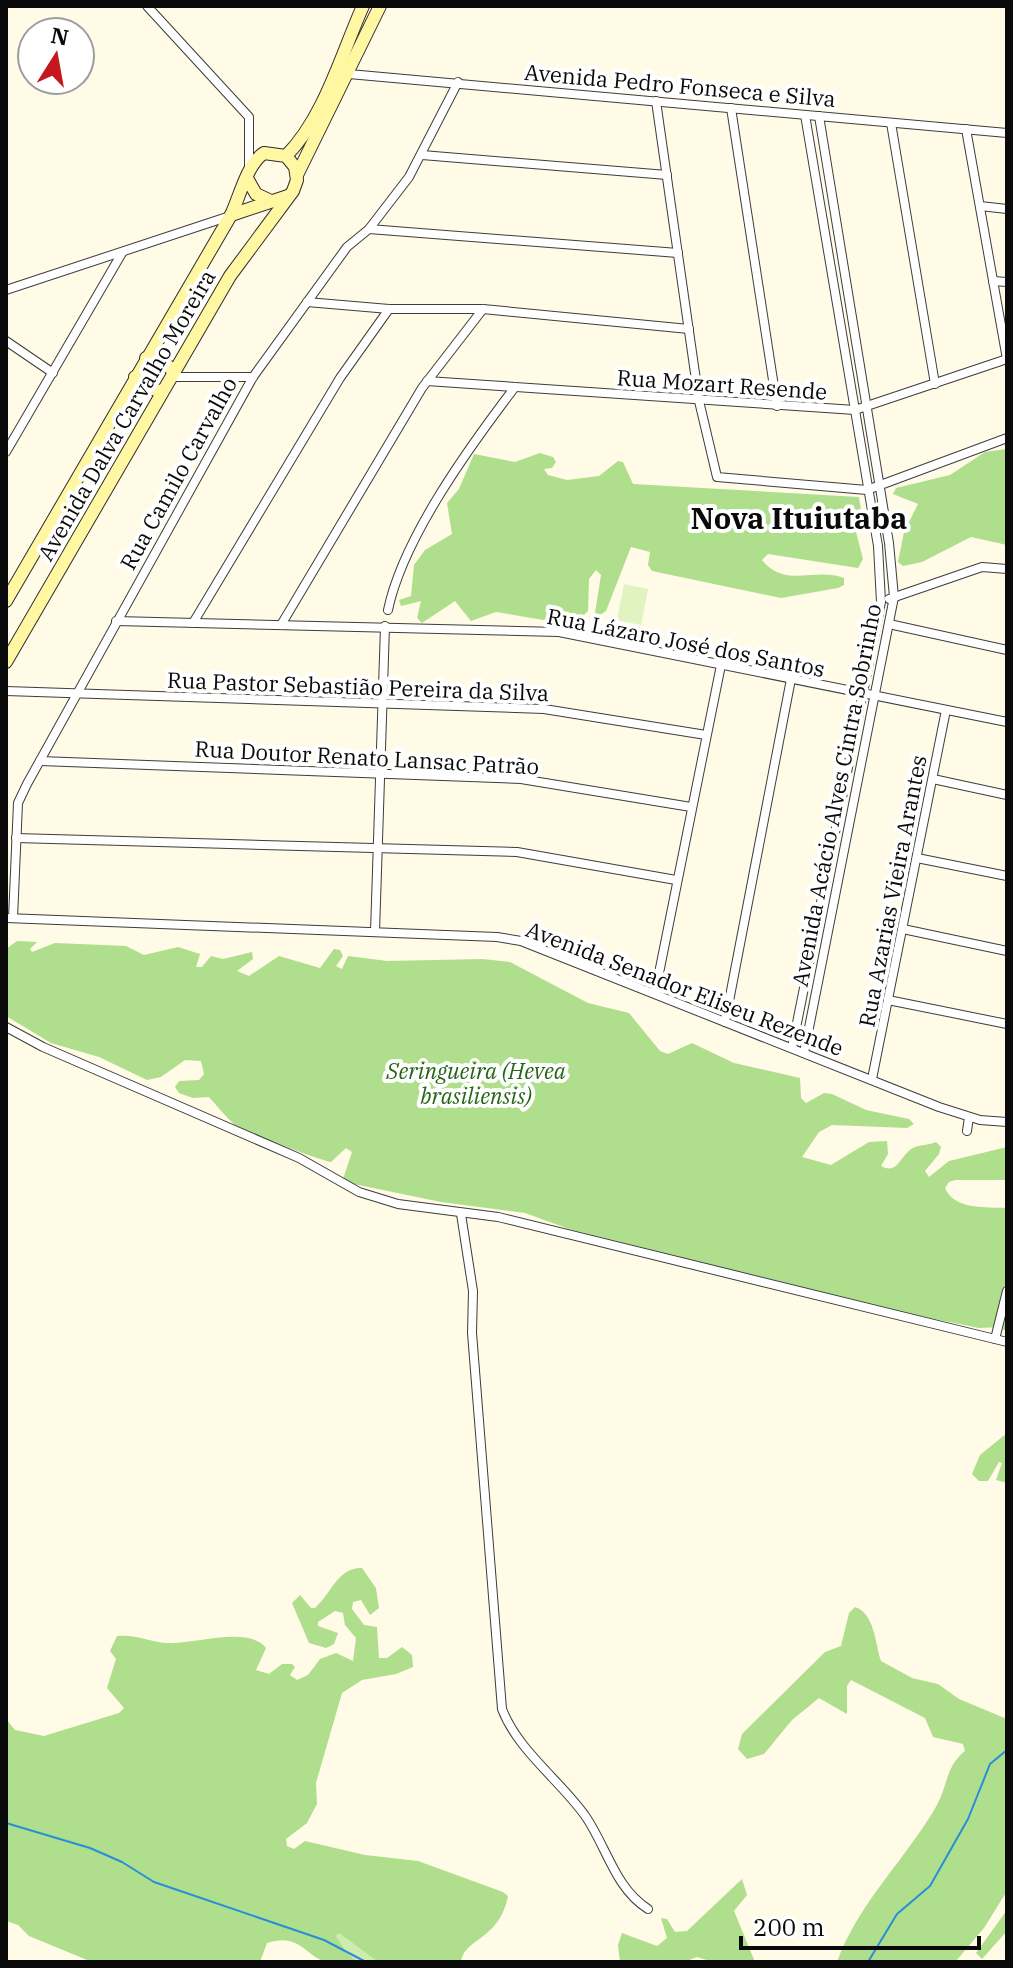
<svg xmlns="http://www.w3.org/2000/svg" width="1013" height="1968" viewBox="0 0 1013 1968" font-family="'IBM Plex Serif',serif">
<style>
.green{fill:#cdecae}
.forest{fill:#afde8c}
.pitch{fill:#e0f3c1}
.lines{fill:none;stroke-linecap:round;stroke-linejoin:round}
.stream{stroke:#288ed8;stroke-width:2}
.street-casing{stroke:#3d3d3d;stroke-width:10}
.secondary-casing{stroke:#2c2c2c;stroke-width:14}
.street{stroke:#fff;stroke-width:8}
.secondary{stroke:#fff7a2;stroke-width:12}
.labels{text-anchor:middle;dominant-baseline:central;stroke-width:8;stroke-linejoin:round;paint-order:stroke}
.street-label{font-size:22px;fill:#0a0a0a;stroke:#fff}
.park-label{font-size:22px;font-style:italic;fill:#256616;stroke:#fff}
.district-label{font-size:30px;font-weight:bold;fill:#0a0a0a;stroke:#fff}
</style>
<rect width="100%" height="100%" fill="#fffbe7"/>
<path class="green" d="M339 1933 378 1962H358L347 1953 336 1936Z"/>
<g class="forest">
<path d="M1007 449V545L971 537 922 562 903 566 898 562 904 532 918 504 893 494 896 488 950 475 985 452Z"/>
<path d="M540 453 553 457 556 462 552 468 544 469 548 475 567 480 599 476 618 461 623 462 633 484 859 497 861 510 854 524 863 559 858 568 768 554 762 560C785 589 815 567 844 578V585L838 588 781 598 652 571 648 565 650 552 631 547 606 611 594 619 601 575 596 570 589 579 588 611 573 625 496 612 471 621 455 601 422 623 417 618 421 601 401 606 399 600 411 596 414 565 425 550 452 534 447 503 459 489 474 454 515 462Z"/>
<path d="M17 941 37 942 30 949 32 952 55 943 126 946 144 955 178 947 200 954 196 967H202L211 956 223 959 252 952 253 959 237 971 249 976 279 956 320 968 334 949 340 950 343 956 336 966 342 969 348 956 387 961 483 959 510 962 588 1003 629 1013 660 1051 668 1054 692 1043 734 1063 800 1078 801 1098 806 1103 824 1093 832 1094 866 1110 909 1119 914 1124 907 1128 832 1125 819 1132 802 1157 831 1165 869 1142 887 1141 888 1154 881 1166C899 1176 900 1153 915 1147 921 1145 929 1145 936 1142L941 1147 939 1154 925 1171 929 1177 949 1161 1007 1147V1180H955L949 1182 945 1188C954 1210 987 1207 1007 1208V1333L1001 1327 979 1328 844 1301 794 1285 569 1229 525 1213 441 1202 349 1183 343 1179 352 1152 346 1148 331 1162C324 1162 240 1130 235 1125 226 1117 217 1106 209 1097L193 1098 179 1093 175 1087 179 1081 199 1080 204 1074 201 1061 185 1060 161 1077 147 1080 99 1057 51 1043 6 1016V949Z"/>
<path d="M1007 1433V1483L996 1480 1002 1463 999 1462 988 1481H979L972 1474 980 1455Z"/>
<path d="M362 1568 376 1588 379 1608 370 1615 361 1600 353 1602 352 1609 364 1625 377 1627 379 1658H387L402 1647 412 1655 413 1667 396 1674 362 1680 342 1693 316 1783 317 1804 307 1823 286 1839 287 1846 294 1849 305 1841 365 1855 418 1861 503 1892 508 1896C499 1941 465 1937 461 1962H378L339 1933 336 1936 347 1953 358 1962C349 1962 333 1965 325 1962 304 1954 299 1933 267 1943L260 1962H92L29 1936 18 1925 6 1921V1719L15 1730 44 1736 119 1713 124 1708 107 1688 116 1659 110 1651 117 1636C136 1634 149 1642 167 1643 193 1645 248 1625 266 1648L256 1670 269 1674 282 1664H292L295 1667 290 1675 297 1680 308 1675 320 1659 336 1653 353 1661 356 1638 345 1625 343 1613 335 1611 318 1622V1626L338 1633 334 1644 326 1648 309 1643 292 1603 300 1595 311 1608H315C331 1594 338 1567 362 1568Z"/>
<path d="M855 1607C875 1614 875 1643 881 1661L912 1678 938 1684 959 1699 1007 1719V1891L984 1928 955 1962H837C858 1903 907 1858 937 1805 948 1784 946 1766 965 1751L963 1744 933 1737 925 1718 851 1680 847 1686V1714L819 1698 792 1720 764 1754 747 1759 738 1749 742 1734 825 1652 841 1646 849 1613Z"/>
<path d="M742 1879 747 1895 734 1911 755 1962H713L697 1957 684 1962H620L618 1945 622 1933 657 1946 667 1938 661 1918 667 1919 675 1932 687 1931Z"/>
<path d="M1007 1910V1931L982 1959 976 1953Z"/>
</g>
<path class="pitch" d="M624 584 648 589 641 625 617 620Z"/>
<g class="lines">
<g class="stream">
<path d="M6 1823 90 1848 122 1862 154 1882 324 1940 366 1962"/>
<path d="M868 1962 897 1914 930 1886 968 1819 990 1764 1007 1750"/>
</g>
<defs>
<g id="street">
<path d="M147 6 249 117V167"/>
<path d="M349 74 1007 133"/>
<path d="M656 101 699 401 717 477 867 490 1007 438"/>
<path d="M731 108 777 406"/>
<path d="M891 123 935 384"/>
<path d="M966 129 1007 359"/>
<path d="M422 155 667 175"/>
<path d="M980 206 1007 209"/>
<path d="M369 229 678 253"/>
<path d="M993 281 1007 282"/>
<path d="M6 290 230 216"/>
<path d="M307 302 389 309H483L689 329"/>
<path d="M6 341 53 373"/>
<path d="M170 377H253"/>
<path d="M427 381 855 410 1007 359"/>
<path d="M6 452 122 253"/>
<path d="M889 599 982 567 1007 569"/>
<path d="M388 610C403 538 470 446 515 387"/>
<path d="M116 621 559 632 1007 722"/>
<path d="M193 623 340 378 389 309"/>
<path d="M889 624 1007 650"/>
<path d="M281 625 422 388 483 309"/>
<path d="M6 691 544 709 706 735"/>
<path d="M40 761 521 779 691 807"/>
<path d="M933 779 1007 795"/>
<path d="M16 838 517 852 676 880"/>
<path d="M917 858 1007 876"/>
<path d="M6 918 497 937 521 941 939 1107 980 1120 1007 1122"/>
<path d="M13 918 18 803 27 784 253 377 347 247 369 229 409 177 458 82"/>
<path d="M903 929 1007 951"/>
<path d="M375 932 385 626"/>
<path d="M655 993 721 665"/>
<path d="M888 1000 1007 1024"/>
<path d="M725 1022 791 679"/>
<path d="M6 1027 43 1047 299 1158 359 1192 398 1204 498 1217 995 1339"/>
<path d="M792 1048 881 602 878 546 805 115"/>
<path d="M804 1053 894 597 889 543 819 116"/>
<path d="M872 1079 946 710"/>
<path d="M967 1131 969 1117"/>
<path d="M461 1214 473 1291 472 1333 502 1709C518 1751 561 1781 586 1817 607 1848 615 1888 648 1909"/>
<path d="M1007 1291 995 1339 1007 1342"/>
</g>
<g id="secondary">
<path d="M286 156C324 118 341 55 363 6"/>
<path d="M297 175 380 6"/>
<path d="M248 180 256 194 271 201"/>
<path d="M231 215 288 196"/>
<path d="M146 358 163 361 173 371"/>
<path d="M135 377 143 387 161 391"/>
<path d="M6 601 231 215C240 196 247 164 264 153L286 156 295 167 297 180 293 191 230 276 6 662"/>
</g>
</defs>
<use href="#street" class="street-casing"/>
<use href="#secondary" class="secondary-casing"/>
<use href="#street" class="street"/>
<use href="#secondary" class="secondary"/>
</g>
<g class="labels">
<g class="street-label">
<text transform="translate(680 85) rotate(5)">Avenida Pedro Fonseca e Silva</text>
<text transform="translate(722 384) rotate(4)">Rua Mozart Resende</text>
<text transform="translate(126 415) rotate(-60)">Avenida Dalva Carvalho Moreira</text>
<text transform="translate(178 473) rotate(-61)">Rua Camilo Carvalho</text>
<text transform="translate(686 642) rotate(11)">Rua Lázaro José dos Santos</text>
<text transform="translate(358 686) rotate(2)">Rua Pastor Sebastião Pereira da Silva</text>
<text transform="translate(367 757) rotate(3)">Rua Doutor Renato Lansac Patrão</text>
<text transform="translate(836 795) rotate(-79)">Avenida Acácio Alves Cintra Sobrinho</text>
<text transform="translate(892 891) rotate(-79)">Rua Azarias Vieira Arantes</text>
<text transform="translate(685 988) rotate(21)">Avenida Senador Eliseu Rezende</text>
</g>
<g class="park-label">
<text x="476" y="1070">Seringueira (Hevea<tspan x="476" dy="25">brasiliensis)</tspan></text>
</g>
<g class="district-label">
<text x="799" y="517">Nova Ituiutaba</text>
</g>
</g>
<rect width="1013" height="1968" fill="none" stroke="#0a0a0a" stroke-width="16"/>
<g transform="translate(56 56) rotate(11)"><circle r="38" fill="#ffffff" stroke="#9d9d9d" stroke-width="2"/>
<path d="M0-6L14 30L0 20L-14 30Z" fill="#c4181c"/>
<text y="-12" font-size="22" font-weight="bold" text-anchor="middle" fill="#0a0a0a">N</text>
</g>
<path d="M741 1936v12h238v-12" fill="none" stroke="#0a0a0a" stroke-width="4"/>
<text x="753" y="1936" font-size="24" fill="#0a0a0a" stroke="#ffffff" stroke-width="6" paint-order="stroke">200 m</text>
</svg>
